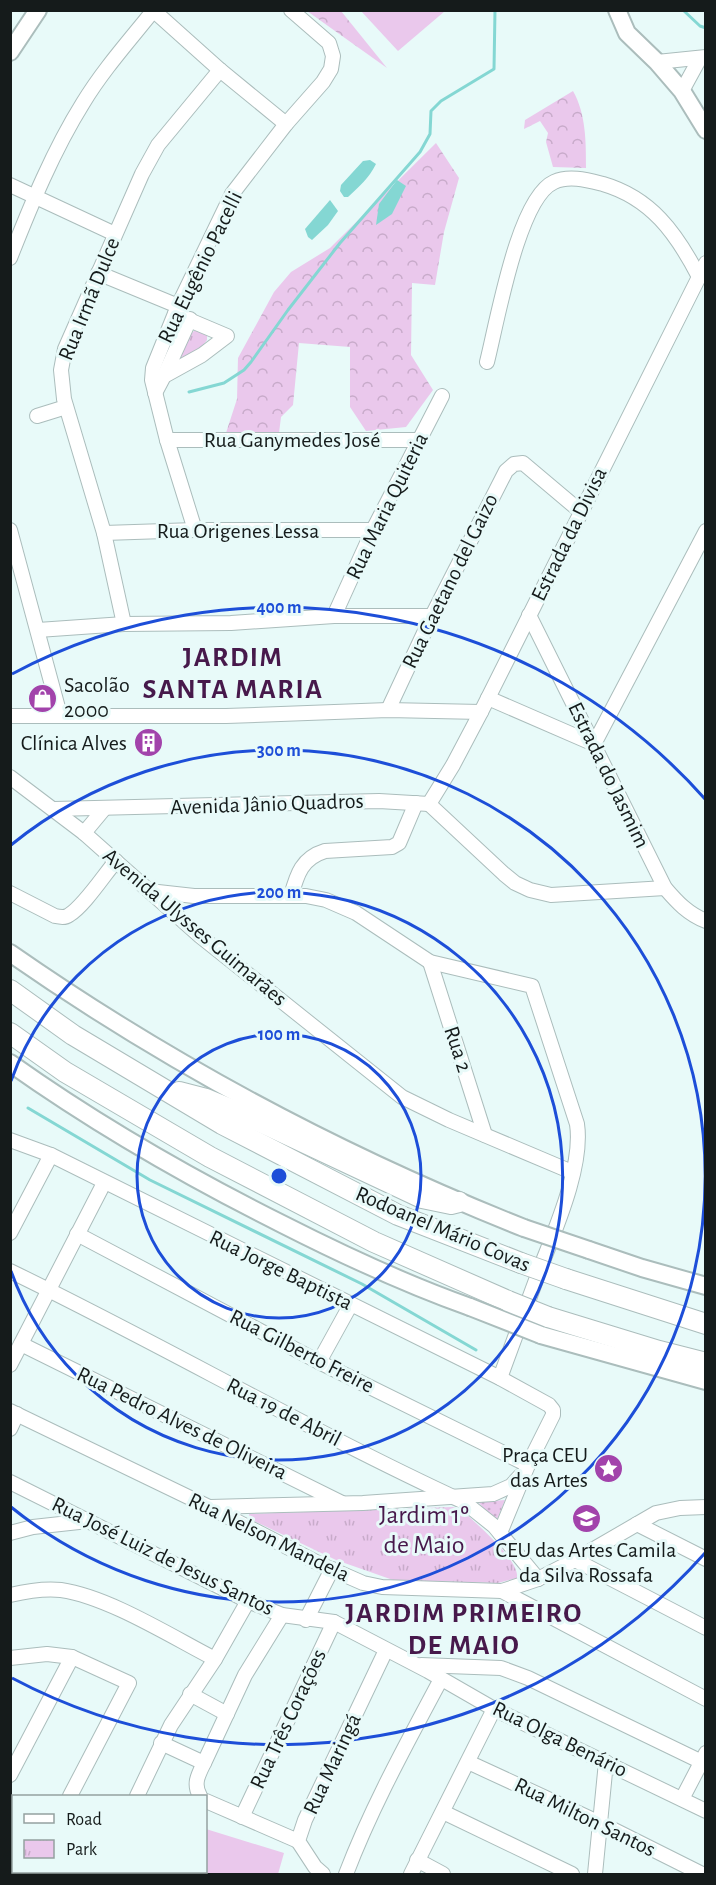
<svg xmlns="http://www.w3.org/2000/svg" width="716" height="1885" viewBox="0 0 716 1885" font-family="'Alegreya Sans',sans-serif">
<style>
.grass{fill:url(#grass-dots)}
.forest{fill:url(#forest-crowns)}
.park{fill:url(#park-tufts)}
.pitch{fill:#eac8ec}
.water{fill:#84d7d3}
.lines{fill:none;stroke-linecap:round;stroke-linejoin:round}
.stream{stroke:#84d7d3;stroke-width:3}
.minor-casing{stroke:#abbdbc;stroke-width:16}
.major-casing{stroke:#abbdbc;stroke-width:20}
.highway-casing{stroke:#abbdbc;stroke-width:22}
.minor{stroke:#fff;stroke-width:14}
.major{stroke:#fff;stroke-width:16}
.highway{stroke:#fff;stroke-width:20}
.major-bridge-casing{stroke:#abbdbc;stroke-width:20;stroke-linecap:butt}
.highway-bridge-casing{stroke:#abbdbc;stroke-width:22;stroke-linecap:butt}
.major-bridge{stroke:#fff;stroke-width:16}
.highway-bridge{stroke:#fff;stroke-width:20}
.ring{fill:none;stroke:#1d4ed8;stroke-width:3}
.labels{text-anchor:middle;dominant-baseline:central;stroke-width:6;stroke-linejoin:round;paint-order:stroke}
.street-label{font-size:22px;fill:#151b1b;stroke:#e8faf9}
.poi-label{font-size:22px;fill:#151b1b;stroke:#e8faf9;text-anchor:end}
.quarter-label{font-size:26px;fill:#47194b;stroke:#e8faf9}
.district-label{font-size:28px;font-weight:bold;letter-spacing:1.5px;fill:#47194b;stroke:#e8faf9}
.centre{fill:#1d4ed8;stroke:#e8faf9;stroke-width:3}
.ring-label{font-size:18px;text-anchor:middle;font-weight:bold;fill:#1d4ed8;stroke:#e8faf9;stroke-width:6;stroke-linejoin:round;paint-order:stroke}
</style>
<defs>
<pattern id="grass-dots" width="8" height="8" patternUnits="userSpaceOnUse" patternTransform="scale(1.5)"><rect width="8" height="8" fill="#eac8ec"/><path d="M2 2h.1M6 6h.1" fill="none" stroke="#c8abca" stroke-width="1.8" stroke-linecap="round"/></pattern>
<pattern id="forest-crowns" width="20" height="18" patternUnits="userSpaceOnUse" patternTransform="scale(1.5)"><rect width="20" height="18" fill="#eac8ec"/><path d="M2 6a3 3 0 1 1 6 0M12 15a3 3 0 1 1 6 0" fill="none" stroke="#c8abca"/></pattern>
<pattern id="park-tufts" width="24" height="20" patternUnits="userSpaceOnUse" patternTransform="scale(1.5)"><rect width="24" height="20" fill="#eac8ec"/><path d="M3 7l-1-3M5 7V3M7 7l1-3M15 17l-1-3M17 17v-4M19 17l1-3" fill="none" stroke="#c8abca"/></pattern>
</defs>
<rect width="100%" height="100%" fill="#e8faf9"/>
<path class="grass" d="M505 1500 496 1522 479 1503 481 1502Z"/>
<g class="forest">
<path d="M307 11H341L387 68Z"/>
<path d="M573 91C586 114 586 142 586 168L553 167 546 142 548 133 540 121 524 129 525 120Z"/>
<path d="M436 143 459 178 444 232 435 285 412 283 411 355 433 390 406 427 366 431 350 407V347L299 343 293 405 281 417 279 433 225 436 237 399 238 358 274 292 291 272 330 248Z"/>
</g>
<g class="park">
<path d="M194 331H199L207 336V340L201 348 180 360 179 357 190 335Z"/>
<path d="M453 1507 462 1510C475 1523 520 1560 517 1578L498 1583 393 1580 336 1560 250 1519 249 1514Z"/>
</g>
<g class="pitch">
<path d="M361 11H445L398 51Z"/>
<path d="M206 1829 284 1853 278 1874H160L161 1872H206Z"/>
</g>
<g class="water">
<path d="M370 160 376 164C369 178 359 187 348 197H344L340 191 341 185 363 161Z"/>
<path d="M397 180 406 186 392 214 376 225 379 204Z"/>
<path d="M330 200 338 211 328 225 312 240 308 237 305 229Z"/>
</g>
<g class="lines">
<g class="stream">
<path d="M683 10 700 26 706 28"/>
<path d="M189 392 224 383 244 370 251 362 288 310 340 243 420 152 430 134 431 111 441 101 494 69 495 10"/>
<path d="M28 1108 150 1180 362 1284 476 1350"/>
</g>
<defs>
<g id="minor">
<path d="M153 10 220 70 286 124"/>
<path d="M657 62 706 57"/>
<path d="M682 91 700 58"/>
<path d="M10 185 115 234"/>
<path d="M10 258C31 205 53 151 83 103 103 70 129 41 153 11"/>
<path d="M98 273 178 306"/>
<path d="M487 362C497 323 518 198 554 182 569 175 587 180 603 184 651 198 676 233 698 275"/>
<path d="M164 376 190 319"/>
<path d="M155 393 164 376 202 355 227 336 175 314"/>
<path d="M37 416 66 407"/>
<path d="M167 440H417"/>
<path d="M10 530 60 715"/>
<path d="M195 530 167 440 152 380 153 368 178 306 232 194 286 124 323 82 331 69 333 56 329 43 291 10"/>
<path d="M104 533 195 530H373"/>
<path d="M529 615 665 888C677 902 688 914 706 921"/>
<path d="M334 616 373 530 442 396"/>
<path d="M124 624 104 533 64 399 61 370 65 349 142 174 158 145 220 70"/>
<path d="M38 630 124 624 231 623 334 616H432"/>
<path d="M488 698 594 744 706 531"/>
<path d="M388 710 432 616 506 471 514 464 523 463 580 511"/>
<path d="M10 716H226L388 710 481 712"/>
<path d="M10 777 84 833 200 936 402 1097 449 1120 572 1172"/>
<path d="M429 804 453 765 481 712 706 263"/>
<path d="M429 804 504 874 515 883 530 890 551 895 665 888"/>
<path d="M54 809 379 801 429 804"/>
<path d="M84 833 104 809"/>
<path d="M149 891 194 896H306L326 900 356 913 430 962 532 986 577 1124C583 1164 558 1223 543 1261 529 1300 514 1339 500 1378"/>
<path d="M10 893 55 916C60 917 65 918 69 915 84 906 104 875 116 861"/>
<path d="M291 896C297 874 302 858 325 851L392 847 399 843 402 836 416 803"/>
<path d="M430 962 485 1135"/>
<path d="M10 1140 51 1155 500 1378 549 1405 553 1410V1415L528 1465 500 1533"/>
<path d="M10 1233 51 1155"/>
<path d="M77 1234 319 1362 528 1465"/>
<path d="M10 1271C163 1345 310 1431 464 1502L494 1526 538 1579"/>
<path d="M21 1344 342 1503"/>
<path d="M319 1362 351 1304"/>
<path d="M10 1365 104 1183"/>
<path d="M10 1411 209 1507 322 1565 363 1583 382 1587 502 1591 538 1579 575 1560 656 1513 680 1508 706 1507"/>
<path d="M10 1429 17 1414"/>
<path d="M10 1482 248 1601 282 1615 334 1622 428 1671 494 1709 706 1811"/>
<path d="M210 1507 363 1503 493 1494 511 1486 520 1476"/>
<path d="M637 1524 706 1559"/>
<path d="M10 1533 33 1527 88 1521"/>
<path d="M575 1560 706 1628"/>
<path d="M502 1591 706 1699"/>
<path d="M10 1595C27 1591 45 1588 61 1590 109 1597 172 1637 215 1659"/>
<path d="M306 1620 332 1569"/>
<path d="M10 1658 47 1654 72 1657 129 1683 70 1796"/>
<path d="M421 1665 501 1668 528 1678 706 1764"/>
<path d="M190 1694 227 1714"/>
<path d="M161 1743 204 1763"/>
<path d="M468 1762 600 1823 702 1874"/>
<path d="M10 1775 72 1657"/>
<path d="M137 1796 171 1725 215 1659 248 1601"/>
<path d="M200 1796C193 1784 198 1775 204 1763L245 1675 282 1615"/>
<path d="M682 1799 706 1753"/>
<path d="M206 1801 298 1841"/>
<path d="M443 1812 572 1874"/>
<path d="M242 1817 334 1622"/>
<path d="M10 1841 14 1846"/>
<path d="M417 1860 443 1874"/>
<path d="M45 1872 55 1874"/>
<path d="M103 1874 104 1872"/>
<path d="M323 1874 315 1867 298 1841 305 1820 386 1650"/>
<path d="M346 1874C372 1806 407 1743 441 1679"/>
<path d="M411 1874 494 1709"/>
<path d="M595 1874 606 1762"/>
</g>
<g id="major">
<path d="M617 10 627 33 657 62 682 91 706 130"/>
<path d="M10 52 38 10"/>
<path d="M10 953C171 1065 342 1156 524 1228"/>
<path d="M10 1063C96 1124 188 1177 282 1224 343 1255 405 1284 470 1307"/>
<path d="M589 1250 642 1268 706 1286"/>
<path d="M541 1335 706 1381"/>
</g>
<g id="highway">
<path d="M10 990 73 1035 222 1124 398 1215 521 1263"/>
<path d="M10 1033 65 1072 210 1157 374 1242 508 1301"/>
<path d="M179 1092 206 1099 254 1119 422 1198 451 1204 459 1202"/>
<path d="M566 1279 706 1324"/>
<path d="M548 1317 659 1351 706 1363"/>
</g>
</defs>
<use href="#minor" class="minor-casing"/>
<use href="#major" class="major-casing"/>
<use href="#highway" class="highway-casing"/>
<use href="#minor" class="minor"/>
<use href="#major" class="major"/>
<use href="#highway" class="highway"/>
<defs>
<g id="major-bridge">
<path d="M524 1228 589 1250"/>
<path d="M470 1307 541 1335"/>
</g>
<g id="highway-bridge">
<path d="M521 1263 566 1279"/>
<path d="M508 1301 548 1317"/>
</g>
</defs>
<use href="#major-bridge" class="major-bridge-casing"/>
<use href="#highway-bridge" class="highway-bridge-casing"/>
<use href="#major-bridge" class="major-bridge"/>
<use href="#highway-bridge" class="highway-bridge"/>
</g>
<g class="ring">
<circle cx="279" cy="1176" r="142"/>
<path d="M11 1081A284 284 0 1 1 11 1271"/>
<path d="M11 845A426 426 0 1 1 11 1507"/>
<path d="M705 1553A569 569 0 0 1 12 1678M12 674A569 569 0 0 1 705 799"/>
</g>
<defs>
<symbol id="shop-disc" viewBox="-11 -11 22 22"><circle r="9.5" fill="#a243ab" stroke="#e8faf9"/><path d="M-5-2.5h2.3a2.7 3.5 0 0 1 5.4 0H5L5.5 6h-11ZM-1.5-2.5h3a1.5 2.3 0 0 0-3 0Z" fill="#fff"/></symbol>
<symbol id="building-disc" viewBox="-11 -11 22 22"><circle r="9.5" fill="#a243ab" stroke="#e8faf9"/><path d="M-4-6H4V6H1V3H-1V6H-4ZM-2.5-4.3h1.7v1.8h-1.7ZM.8-4.3h1.7v1.8H.8ZM-2.5-1h1.7V.8h-1.7ZM.8-1h1.7V.8H.8Z" fill="#fff"/></symbol>
<symbol id="sight-disc" viewBox="-11 -11 22 22"><circle r="9.5" fill="#a243ab" stroke="#e8faf9"/><path d="M0-6L1.8-2.2L6-1.7L2.9 1.2L3.7 5.4L0 3.3L-3.7 5.4L-2.9 1.2L-6-1.7L-1.8-2.2Z" fill="#fff"/></symbol>
<symbol id="school-disc" viewBox="-11 -11 22 22"><circle r="9.5" fill="#a243ab" stroke="#e8faf9"/><path d="M0-5L7-2L0 1L-7-2ZM-4 1L0 2.5L4 1V4Q0 6-4 4Z" fill="#fff"/></symbol>
</defs>
<g fill-rule="evenodd">
<use href="#shop-disc" x="26" y="682" width="33" height="33"/>
<use href="#building-disc" x="132" y="726" width="33" height="33"/>
<use href="#sight-disc" x="592" y="1452" width="33" height="33"/>
<use href="#school-disc" x="570" y="1502" width="33" height="33"/>
</g>
<g class="labels">
<g class="street-label">
<text transform="translate(200 267) rotate(-64)">Rua Eugênio Pacelli</text>
<text transform="translate(89 299) rotate(-68)">Rua Irmã Dulce</text>
<text x="292" y="440">Rua Ganymedes José</text>
<text transform="translate(387 506) rotate(-64)">Rua Maria Quiteria</text>
<text x="238" y="531">Rua Origenes Lessa</text>
<text transform="translate(569 534) rotate(-64)">Estrada da Divisa</text>
<text transform="translate(450 581) rotate(-64)">Rua Gaetano del Gaizo</text>
<text transform="translate(609 775) rotate(64)">Estrada do Jasmim</text>
<text transform="translate(267 804) rotate(-2)">Avenida Jânio Quadros</text>
<text transform="translate(195 927) rotate(40)">Avenida Ulysses Guimarães</text>
<text transform="translate(458 1049) rotate(72)">Rua 2</text>
<text transform="translate(443 1229) rotate(23)">Rodoanel Mário Covas</text>
<text transform="translate(281 1270) rotate(26)">Rua Jorge Baptista</text>
<text transform="translate(302 1351) rotate(27)">Rua Gilberto Freire</text>
<text transform="translate(284 1412) rotate(27)">Rua 19 de Abril</text>
<text transform="translate(182 1423) rotate(26)">Rua Pedro Alves de Oliveira</text>
<text transform="translate(269 1537) rotate(26)">Rua Nelson Mandela</text>
<text transform="translate(163 1556) rotate(26)">Rua José Luiz de Jesus Santos</text>
<text transform="translate(288 1719) rotate(-65)">Rua Três Corações</text>
<text transform="translate(560 1739) rotate(26)">Rua Olga Benário</text>
<text transform="translate(332 1764) rotate(-65)">Rua Maringá</text>
<text transform="translate(585 1817) rotate(26)">Rua Milton Santos</text>
</g>
<g class="poi-label">
<text x="64" y="685" text-anchor="start">Sacolão<tspan x="64" dy="25">2000</tspan></text>
<text x="127" y="743">Clínica Alves</text>
<text x="588" y="1455">Praça CEU<tspan x="588" dy="25">das Artes</tspan></text>
<text x="586" y="1550" text-anchor="middle">CEU das Artes Camila<tspan x="586" dy="25">da Silva Rossafa</tspan></text>
</g>
<g class="quarter-label">
<text x="424" y="1515">Jardim 1º<tspan x="424" dy="30">de Maio</tspan></text>
</g>
<g class="district-label">
<text x="233" y="658">JARDIM<tspan x="233" dy="32">SANTA MARIA</tspan></text>
<text x="464" y="1614">JARDIM PRIMEIRO<tspan x="464" dy="32">DE MAIO</tspan></text>
</g>
</g>
<circle cx="279" cy="1176" r="9" class="centre"/>
<g class="ring-label">
<text x="279" y="613">400 m</text>
<text x="279" y="756">300 m</text>
<text x="279" y="898">200 m</text>
<text x="279" y="1040">100 m</text>
</g>
<rect width="716" height="1885" fill="none" stroke="#151b1b" stroke-width="24"/>
<rect x="12" y="1795" width="195" height="78" fill="#e8faf9" stroke="#94a1a0" stroke-width="1.5"/>
<rect x="24" y="1814" width="30" height="9" fill="#ffffff" stroke="#94a1a0" stroke-width="1.5"/>
<text x="66" y="1825" font-size="18" fill="#151b1b">Road</text>
<rect x="24" y="1840" width="30" height="18" fill="url(#park-tufts)" stroke="#94a1a0" stroke-width="1.5"/>
<text x="66" y="1855" font-size="18" fill="#151b1b">Park</text>
</svg>
